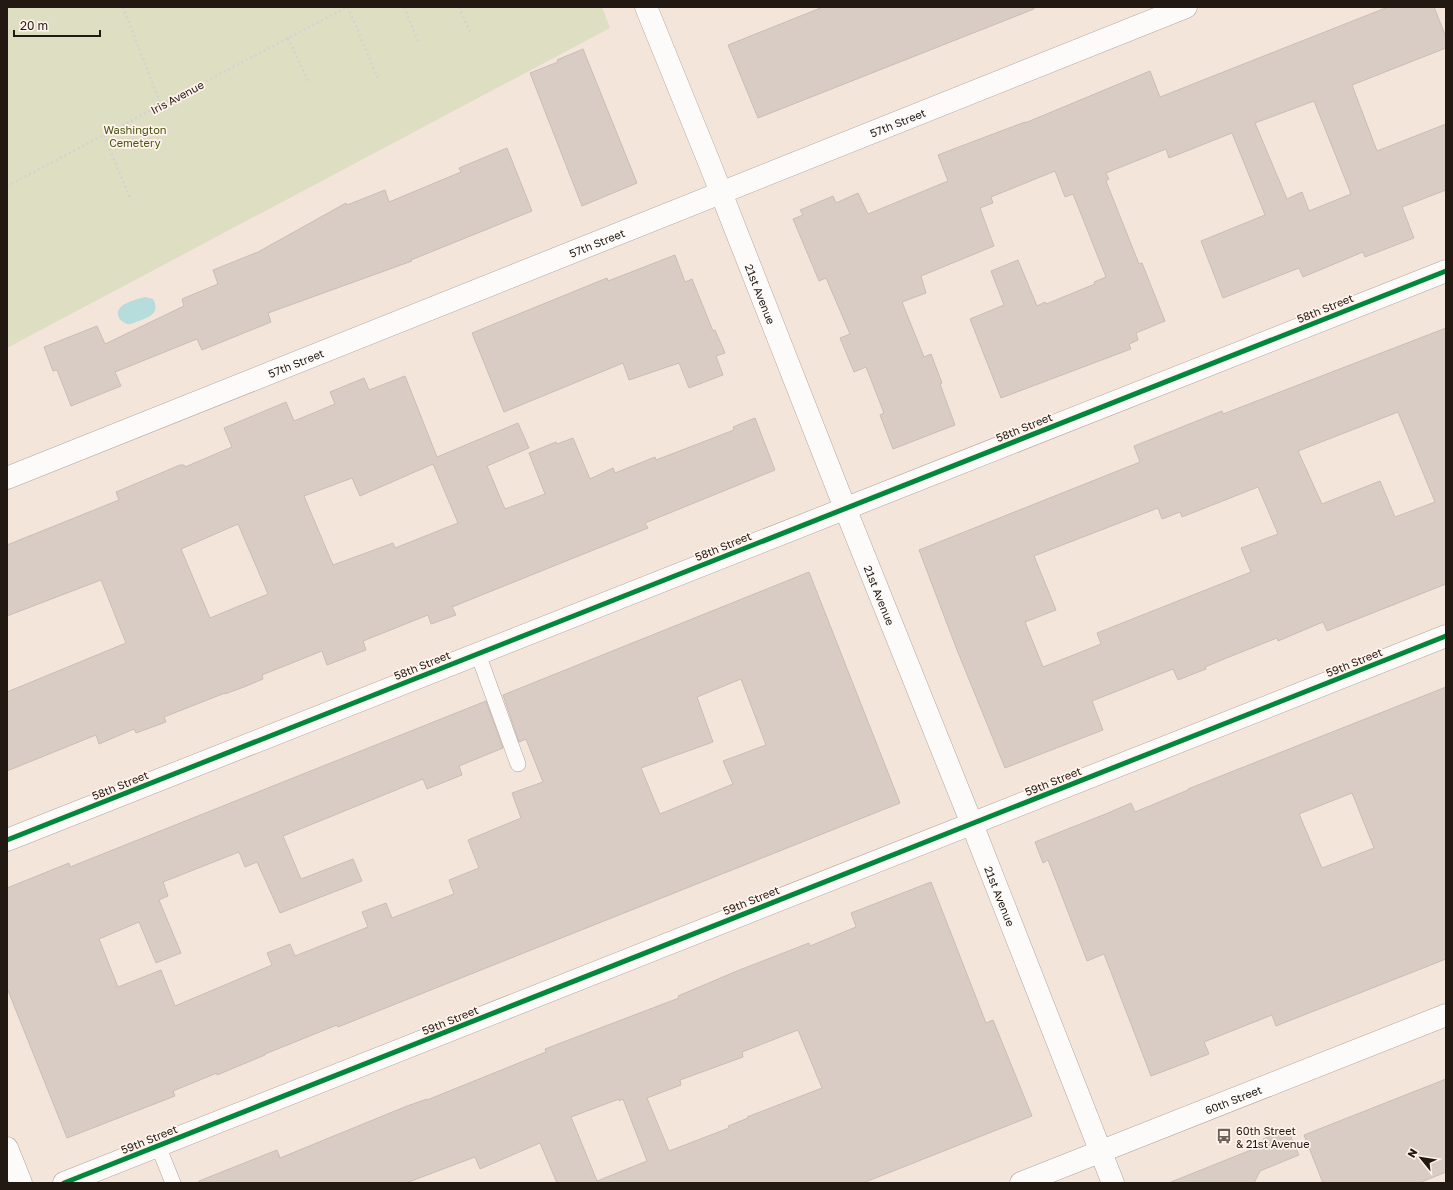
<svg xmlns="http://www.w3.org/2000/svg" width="1453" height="1190" viewBox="0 0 1453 1190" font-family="'Golos Text',sans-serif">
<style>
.green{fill:#dedec2}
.water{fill:#b6dcdb}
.building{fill:#d8ccc4;stroke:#c9bdb5;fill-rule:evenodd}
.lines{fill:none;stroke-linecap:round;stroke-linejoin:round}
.service-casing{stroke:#b1a69e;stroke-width:16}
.minor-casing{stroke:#b1a69e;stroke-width:23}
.tertiary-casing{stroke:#b1a69e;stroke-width:23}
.path{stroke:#d6d2cf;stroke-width:2.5;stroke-dasharray:2 3;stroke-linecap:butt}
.service{stroke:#fdfbf9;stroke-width:15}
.minor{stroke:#fdfbf9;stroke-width:22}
.tertiary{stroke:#fdfbf9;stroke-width:22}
.cycleway-casing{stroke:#fff3ec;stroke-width:8}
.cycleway{stroke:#00873e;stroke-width:5}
.labels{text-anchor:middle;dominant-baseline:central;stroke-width:3.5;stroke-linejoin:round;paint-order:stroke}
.street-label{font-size:11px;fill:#221912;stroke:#fff3ec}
.park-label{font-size:11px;fill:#485610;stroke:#fff3ec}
.poi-label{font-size:11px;fill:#221912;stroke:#fff3ec;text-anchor:start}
</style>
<rect width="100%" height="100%" fill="#f4e5da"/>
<path class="green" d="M7 7H602L610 28 7 348Z"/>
<path class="water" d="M145 297 153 299C161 313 149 317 139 321 135 322 131 325 127 324 124 323 121 321 119 318 113 304 135 300 145 297Z"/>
<g class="building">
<path d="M823 7H1034V9L758 118 728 45Z"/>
<path d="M1388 7H1434L1446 37V48L1352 85 1377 151 1446 124V190L1402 207 1414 238 1365 257 1363 252 1303 277 1299 268 1223 298 1201 241 1265 215 1232 133 1169 158 1166 149 1106 173 1109 179 1106 181 1139 264 1142 263 1165 321 1136 333 1138 340 1129 344 1131 349 1001 398 970 319 1004 305 991 271 1018 260 1037 306 1045 302 1046 304 1095 284 1094 282 1106 277 1073 194 1065 197 1055 171 991 197 993 203 980 208 994 246 921 276 926 293 902 302 924 357 931 354 942 383 940 384 955 425 893 449 880 415 884 413 866 367 854 372 840 338 850 334 826 278 819 281 793 219 803 215 800 210 833 196 836 203 858 193 868 214 948 181 938 155 956 148 1025 122V123L1150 71 1160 97ZM1314 101 1351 194 1309 211 1302 192 1287 199 1255 123Z"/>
<path d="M583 49 637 183 582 206 530 73 558 62 557 60Z"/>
<path d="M507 148 532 211 411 260 412 261 268 313 271 322 202 350 197 339 115 372 121 386 71 406 57 370 53 371 44 347 97 326 105 344 184 306 182 299 218 284 213 270 258 252 346 203 347 205 385 190 389 202 461 172 459 168Z"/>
<path d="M675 255 685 282 692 279 713 331 715 330 725 353 716 356 723 375 689 388 679 363 629 380 623 363 504 412 472 333 607 278 608 281Z"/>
<path d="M1446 328V584L1327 631 1323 622 1278 641 1277 638 1229 657 1205 667 1206 669 1178 680 1173 669 1092 701 1103 730 1005 768 957 650 919 550 1140 462 1134 446 1222 411 1223 414ZM1398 412 1435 502 1395 517 1380 481 1322 504 1298 451ZM1258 487 1278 534 1241 548 1251 572 1097 633 1101 644 1043 667 1025 622 1056 610 1034 556 1158 508 1162 519 1180 512 1182 517Z"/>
<path d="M405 376 437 457 518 423 529 448 487 466 505 509 545 494 529 453 556 442 557 444 573 438 590 479 613 468 615 473 655 457 656 460 734 430 733 427 755 418 775 470 645 523 648 528 452 607 456 615 431 624 428 615 363 641 366 650 327 665 322 651 262 675 263 679 244 687 225 694V693L164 717 166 722 136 733 134 729 99 744 96 735 7 771V692L126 643 101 580 7 616V545L119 500 116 492 180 465H184L185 467 232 447 224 428 286 402 294 421 335 404 330 392 364 378 369 390ZM433 464 458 523 395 548 393 543 333 565 304 496 352 478 360 496ZM238 524 268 594 210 618 181 549Z"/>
<path d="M809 572 900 803 338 1027 337 1025 265 1054V1055L217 1075V1073L173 1091 175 1096 67 1138 7 988V888L69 863 70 867 486 701 503 748 459 766 462 775 427 789 423 779 283 836 301 879 353 859 362 881 280 913 257 862 245 867 239 852 163 882 168 896 159 900 181 953 156 963 139 922 99 939 118 987 161 970 175 1006 272 965 267 953 290 944 295 956 368 927 362 912 386 903 392 918 454 894 449 880 479 868 468 840 521 818 512 793 543 782 526 739 519 742 503 695ZM741 679 766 745 723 761 733 784 660 814 641 768 713 742 697 697Z"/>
<path d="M1446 687V959L1276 1026 1272 1015 1204 1042 1209 1054 1151 1076 1104 954 1087 961 1048 860 1043 863 1035 842 1108 813 1131 803 1135 812 1188 790V789ZM1352 793 1374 848 1322 868 1299 814Z"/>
<path d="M931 882 986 1023 993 1020 1032 1116 863 1183H557L540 1143 480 1169 475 1157 406 1183H199V1181L277 1150 280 1158 407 1106 427 1099V1100L546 1052 545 1049 679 998 678 996 737 971 809 943 810 946 856 927 851 913ZM798 1030 822 1088 747 1117 748 1118 728 1126 729 1128 669 1151 647 1098 681 1085 680 1080 743 1057 742 1052ZM619 1099V1101L623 1099 647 1161 597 1181 571 1117Z"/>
<path d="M1446 1079V1172L1419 1183H1323L1304 1135Z"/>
<path d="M1287 1128 1299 1155 1260 1171 1254 1183H1171V1182L1266 1144 1263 1139Z"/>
</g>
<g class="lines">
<defs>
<g id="service">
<path d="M478 654 518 764"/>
<path d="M158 1146 173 1183"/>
</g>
<g id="minor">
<path id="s1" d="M7 478 1186 7"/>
<path d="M7 840 1446 271"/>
<path d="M64 1183 1446 636"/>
<path id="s2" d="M1021 1183 1446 1015"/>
</g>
<g id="tertiary">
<path id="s3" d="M646 7 709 162 845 508 972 824 1113 1183"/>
<path d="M7 1148 21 1183"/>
</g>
</defs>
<use href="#service" class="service-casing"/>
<use href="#minor" class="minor-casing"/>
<use href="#tertiary" class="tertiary-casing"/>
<g class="path">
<path d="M123 7 161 105"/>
<path d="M348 7 378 79"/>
<path d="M404 7 418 41"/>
<path d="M459 7 470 32"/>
<path d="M288 38 309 83"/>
<path d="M104 135 130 198"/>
<path d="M7 186 347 7"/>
</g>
<use href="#service" class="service"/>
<use href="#minor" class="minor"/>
<use href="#tertiary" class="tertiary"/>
<defs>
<g id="cycleway">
<path d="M7 840 1446 271"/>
<path d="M64 1183 1446 636"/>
</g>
</defs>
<use href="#cycleway" class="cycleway-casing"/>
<use href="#cycleway" class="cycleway"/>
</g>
<defs>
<symbol id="bus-bare" viewBox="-9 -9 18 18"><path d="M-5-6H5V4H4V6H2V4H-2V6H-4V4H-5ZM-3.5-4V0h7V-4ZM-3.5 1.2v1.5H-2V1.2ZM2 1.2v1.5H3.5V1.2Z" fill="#6c6058" stroke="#fff3ec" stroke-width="2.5" paint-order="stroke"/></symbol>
</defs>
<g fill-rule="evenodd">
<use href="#bus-bare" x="1213" y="1125" width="22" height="22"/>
</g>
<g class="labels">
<g class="street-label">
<text transform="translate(177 97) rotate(-28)">Iris Avenue</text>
<text stroke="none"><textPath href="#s1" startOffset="959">57th Street</textPath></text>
<text stroke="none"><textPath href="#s1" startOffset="635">57th Street</textPath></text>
<text stroke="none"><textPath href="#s3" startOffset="309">21st Avenue</textPath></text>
<text transform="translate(1325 308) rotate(-22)">58th Street</text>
<text stroke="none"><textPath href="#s1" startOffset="311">57th Street</textPath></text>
<text transform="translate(1024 427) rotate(-22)">58th Street</text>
<text transform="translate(723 546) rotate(-22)">58th Street</text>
<text stroke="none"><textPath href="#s3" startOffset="633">21st Avenue</textPath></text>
<text transform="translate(1354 662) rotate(-22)">59th Street</text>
<text transform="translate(422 665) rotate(-22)">58th Street</text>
<text transform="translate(1053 781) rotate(-22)">59th Street</text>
<text transform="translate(120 785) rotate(-22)">58th Street</text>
<text stroke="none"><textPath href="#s3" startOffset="957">21st Avenue</textPath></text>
<text transform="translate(751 900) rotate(-22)">59th Street</text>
<text transform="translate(450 1020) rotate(-22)">59th Street</text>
<text stroke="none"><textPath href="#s2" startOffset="228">60th Street</textPath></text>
<text transform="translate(149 1139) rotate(-22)">59th Street</text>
</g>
<g class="park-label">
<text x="135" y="129">Washington<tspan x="135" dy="13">Cemetery</tspan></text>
</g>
<g class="poi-label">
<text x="1236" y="1130">60th Street<tspan x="1236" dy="13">&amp; 21st Avenue</tspan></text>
</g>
</g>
<rect width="1453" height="1190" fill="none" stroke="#221912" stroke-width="16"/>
<g transform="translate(1421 1158) rotate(300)" stroke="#fff3ec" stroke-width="3" paint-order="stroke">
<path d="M0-3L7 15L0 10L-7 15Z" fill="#221912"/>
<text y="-6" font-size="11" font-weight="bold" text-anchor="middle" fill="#221912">N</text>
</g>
<path d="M14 30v6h86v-6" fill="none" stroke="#221912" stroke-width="2"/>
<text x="20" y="30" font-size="12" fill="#221912" stroke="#fff3ec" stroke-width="3" paint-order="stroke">20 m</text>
</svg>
